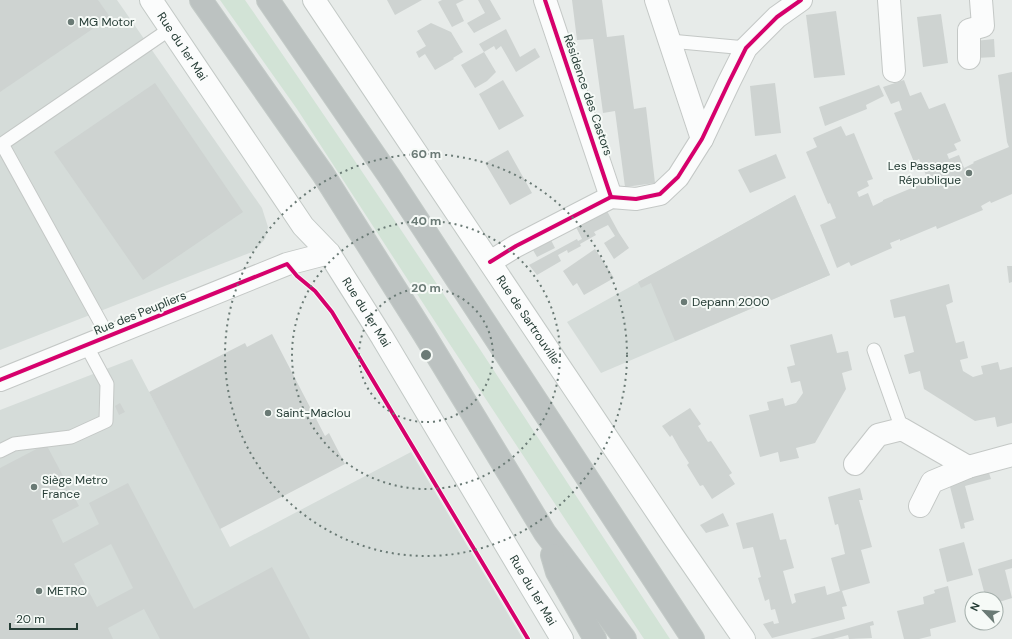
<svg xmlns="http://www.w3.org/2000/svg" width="1012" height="639" viewBox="0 0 1012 639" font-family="'DM Sans',sans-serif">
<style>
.built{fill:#d5dcd9}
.green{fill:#d2e3d6}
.building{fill:#ced3d1;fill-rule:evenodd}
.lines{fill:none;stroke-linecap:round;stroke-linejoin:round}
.lane-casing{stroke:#c4c8c6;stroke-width:15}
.street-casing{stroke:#c4c8c6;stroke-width:24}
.secondary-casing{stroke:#c3c9c6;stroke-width:24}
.highway-casing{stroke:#c3cac7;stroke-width:24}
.lane{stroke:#fbfcfc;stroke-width:13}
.street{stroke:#fbfcfc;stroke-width:22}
.secondary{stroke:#fbfcfc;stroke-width:22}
.highway{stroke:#bcc2c1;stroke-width:22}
.cycleway-casing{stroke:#f6faf7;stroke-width:6}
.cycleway{stroke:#d6006c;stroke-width:4}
.ring{fill:none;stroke:#6a7a75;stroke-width:2;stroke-dasharray:2 4}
.poi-dot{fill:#6a7a75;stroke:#f6faf7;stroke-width:1.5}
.labels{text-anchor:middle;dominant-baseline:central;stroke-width:4;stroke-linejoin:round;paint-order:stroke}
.poi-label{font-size:12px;fill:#263d36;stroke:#f6faf7;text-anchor:start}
.street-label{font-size:12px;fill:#263d36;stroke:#f6faf7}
.centre{fill:#6a7a75;stroke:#f6faf7;stroke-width:2}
.ring-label{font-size:12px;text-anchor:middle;font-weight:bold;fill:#6a7a75;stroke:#f6faf7;stroke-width:4;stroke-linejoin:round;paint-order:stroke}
</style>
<rect width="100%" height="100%" fill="#e7ebe9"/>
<g class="built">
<path d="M0 0H117L262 208 268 227 265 239 258 247 252 252 0 350Z"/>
<path d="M795 195 830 275 601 373 567 322Z"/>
<path d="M132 359 230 547 411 452 523 639H0V410Z"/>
</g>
<path class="green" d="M220 0H245C391 210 529 425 670 639H644L445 337 297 109Z"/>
<g class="building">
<path d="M0 0H98L110 17 0 92Z"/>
<path d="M387 0H422L395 15Z"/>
<path d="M442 0H464L456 4 464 21 452 27 438 2Z"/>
<path d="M478 0H490L501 19 474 33 467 23 485 13Z"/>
<path d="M572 0H602L607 37 624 35 634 109 646 107 655 183 625 187 615 111 603 113 593 39 577 40Z"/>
<path d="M836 11 845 75 814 78 806 15Z"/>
<path d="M941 14 948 63 923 67 917 17Z"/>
<path d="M431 23 451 32 463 52 453 58 454 59 435 70 425 54 419 58 416 52 426 46 417 31Z"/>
<path d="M506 29 520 57 535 48 540 57 516 72 501 46 496 50 494 46 484 52 479 44Z"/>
<path d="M994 39 995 57 976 58 975 41Z"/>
<path d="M484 52 496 72 487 81 475 88 461 65Z"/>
<path d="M1012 72V194L991 203 990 201 981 206 983 210 937 229 936 226 900 241V239L890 243 892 248 851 266 849 262 837 268 820 225 836 218 830 203 828 204 806 152 817 147 813 138 841 126 846 136 854 133 873 179 867 181 869 186 857 192 859 197 868 193 873 206 883 201V200L919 185 920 186 929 182 919 159 914 162 894 113 902 110 899 101 891 104 883 87 904 80 910 96 921 92 929 109 945 103 961 141 954 144 957 150 947 154 949 159 959 155 964 168 974 163 973 162 1009 147 1007 142 998 75Z"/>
<path d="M503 80 524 116 499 130 479 94Z"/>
<path d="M155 83 243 212 143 280 54 152Z"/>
<path d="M775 83 781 133 755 136 750 86Z"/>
<path d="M879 85 884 96 866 105 867 109 825 126 819 107Z"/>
<path d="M508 150 532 193 510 205 485 163Z"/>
<path d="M776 154 786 178 750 193 738 170Z"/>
<path d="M795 195 830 275 675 341 651 283 641 288 638 282Z"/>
<path d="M607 211 619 233 629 248 614 259 604 243 615 236 608 225 594 232 596 235 580 244 581 246 568 253 567 250 558 255 561 261 537 275 529 265 577 239 578 241 582 239 576 227Z"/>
<path d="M551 240 555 248 537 257 533 250Z"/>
<path d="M595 249 614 278 584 295 577 283 573 286 563 271Z"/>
<path d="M1007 266H1012V282L1009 283Z"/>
<path d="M949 284 953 302 946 305 956 343 964 341 968 358 960 360 963 371 973 377 983 374 981 366 998 362 1000 370 1012 367V423L997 427 995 417 975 421 924 389 920 371 909 374 904 355 914 352 905 316 894 318 890 300Z"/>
<path d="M272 334 325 436 329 433 345 464 220 529 149 392 245 343 247 347Z"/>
<path d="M832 334 837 353 848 351 852 370 842 373 846 389 815 443 796 448 799 458 780 462 778 452 760 457 749 415 769 410 767 402 783 398 785 406 796 403 803 393 800 381 791 383 787 367 795 365 790 345Z"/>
<path d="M120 403 125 412 119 415 115 406Z"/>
<path d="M690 408 701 424 698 426 708 442 711 441 732 473 729 475 735 484 712 499 703 485 700 486 687 465 689 463 680 449 672 435 670 437 662 426Z"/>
<path d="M46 444 79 506 52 520 63 543 99 524 89 503 128 483 194 609 272 567 310 639H160L144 609 108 628 113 639H0V468ZM111 544 133 588 97 607 74 564Z"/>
<path d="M989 473 991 479 965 486 974 520 964 523 965 528 961 529 949 483Z"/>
<path d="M860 488 863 500H859L872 547 861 550 870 583 842 591 847 606 842 607 845 619 772 638 763 624 773 621 774 624 779 623 775 609 771 610 769 599 765 601 758 578 761 577 753 547 743 549 736 523 773 513 780 540 786 539 794 568 783 571 792 604 796 602 794 594 825 586 827 595 840 591 831 558 845 554 838 524 835 525 828 497Z"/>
<path d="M723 513 729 526 706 533 700 525Z"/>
<path d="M964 542 973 575 947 582 939 549Z"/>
<path d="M1012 559V568L1005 570 1012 598 996 603V599H986L978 569Z"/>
<path d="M948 586 956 622 930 629 931 636 919 639H904L897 611 924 604 923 597 935 593 934 590Z"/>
<path d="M873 621 874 625 870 626 872 638 849 639 848 635 833 639H810Z"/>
</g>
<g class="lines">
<defs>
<g id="lane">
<path d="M670 41 746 48"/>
<path d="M108 336 2 144 170 29"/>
<path d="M874 350 902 429"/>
<path d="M0 451 14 444 71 437 106 421 107 384 86 345"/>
</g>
<g id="street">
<path d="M545 0 611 197"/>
<path d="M656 0 702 139"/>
<path d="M889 0 894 71"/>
<path d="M969 58V30L983 26 981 0"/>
<path d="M490 262 516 246 611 197 636 199 660 194 678 177 702 139 729 82 746 48 777 17 801 0"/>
<path d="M0 380 287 264 329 253"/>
<path d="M855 464 878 435 902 429 968 467"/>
<path d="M920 506 932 482 968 467 1012 455"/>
</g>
<g id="secondary">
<path id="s1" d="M151 0 303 226 329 253 382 337 562 639"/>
<path id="s2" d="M314 0 673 536 744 639"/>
</g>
<g id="highway">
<path d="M201 0 323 174 424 334 545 533 625 639"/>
<path d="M268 0 389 176 693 639"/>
<path d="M552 555 557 572 595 639"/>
</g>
</defs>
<use href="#lane" class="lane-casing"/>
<use href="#street" class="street-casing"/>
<use href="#secondary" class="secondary-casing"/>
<use href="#highway" class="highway-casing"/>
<use href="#lane" class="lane"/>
<use href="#street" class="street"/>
<use href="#secondary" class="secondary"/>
<use href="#highway" class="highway"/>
<defs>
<g id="cycleway">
<path d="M545 0 611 197"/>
<path d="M490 262 516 246 611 197 636 199 660 194 678 177 702 139 729 82 746 48 777 17 801 0"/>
<path d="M0 380 287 264 297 276 315 291 332 312 528 639"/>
</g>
</defs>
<use href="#cycleway" class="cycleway-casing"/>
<use href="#cycleway" class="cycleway"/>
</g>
<g class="ring">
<circle cx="426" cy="355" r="67"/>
<circle cx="426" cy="355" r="134"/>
<circle cx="426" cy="355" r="201"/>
</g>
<g class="poi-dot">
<circle cx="71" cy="22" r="4"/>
<circle cx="969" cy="173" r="4"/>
<circle cx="684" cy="302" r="4"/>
<circle cx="268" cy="413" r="4"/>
<circle cx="34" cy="487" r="4"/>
<circle cx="39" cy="591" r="4"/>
</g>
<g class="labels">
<g class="poi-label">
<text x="79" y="22">MG Motor</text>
<text x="961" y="166" text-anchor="end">Les Passages<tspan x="961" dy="14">République</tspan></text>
<text x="692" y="302">Depann 2000</text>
<text x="276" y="413">Saint-Maclou</text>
<text x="42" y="480">Siège Metro<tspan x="42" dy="14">France</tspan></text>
<text x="47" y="591">METRO</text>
</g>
<g class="street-label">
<text stroke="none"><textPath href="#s1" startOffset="56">Rue du 1er Mai</textPath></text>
<text transform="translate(588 95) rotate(71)">Résidence des Castors</text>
<text transform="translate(140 313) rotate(-22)">Rue des Peupliers</text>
<text stroke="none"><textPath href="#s1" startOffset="380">Rue du 1er Mai</textPath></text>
<text stroke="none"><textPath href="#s2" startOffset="385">Rue de Sartrouville</textPath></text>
<text stroke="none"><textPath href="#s1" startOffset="704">Rue du 1er Mai</textPath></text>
</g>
</g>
<circle cx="426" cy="355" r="6" class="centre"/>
<g class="ring-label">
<text x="426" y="158">60 m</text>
<text x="426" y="225">40 m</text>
<text x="426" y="292">20 m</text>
</g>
<g transform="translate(984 611) rotate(295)"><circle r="19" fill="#f6faf7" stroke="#a3aeaa"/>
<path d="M0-3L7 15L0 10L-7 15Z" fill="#6a7a75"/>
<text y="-6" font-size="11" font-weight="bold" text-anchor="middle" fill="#263d36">N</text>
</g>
<path d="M10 623v6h67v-6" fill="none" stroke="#263d36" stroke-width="2"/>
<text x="16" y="623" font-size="12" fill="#263d36" stroke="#f6faf7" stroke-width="3" paint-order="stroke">20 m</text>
</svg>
